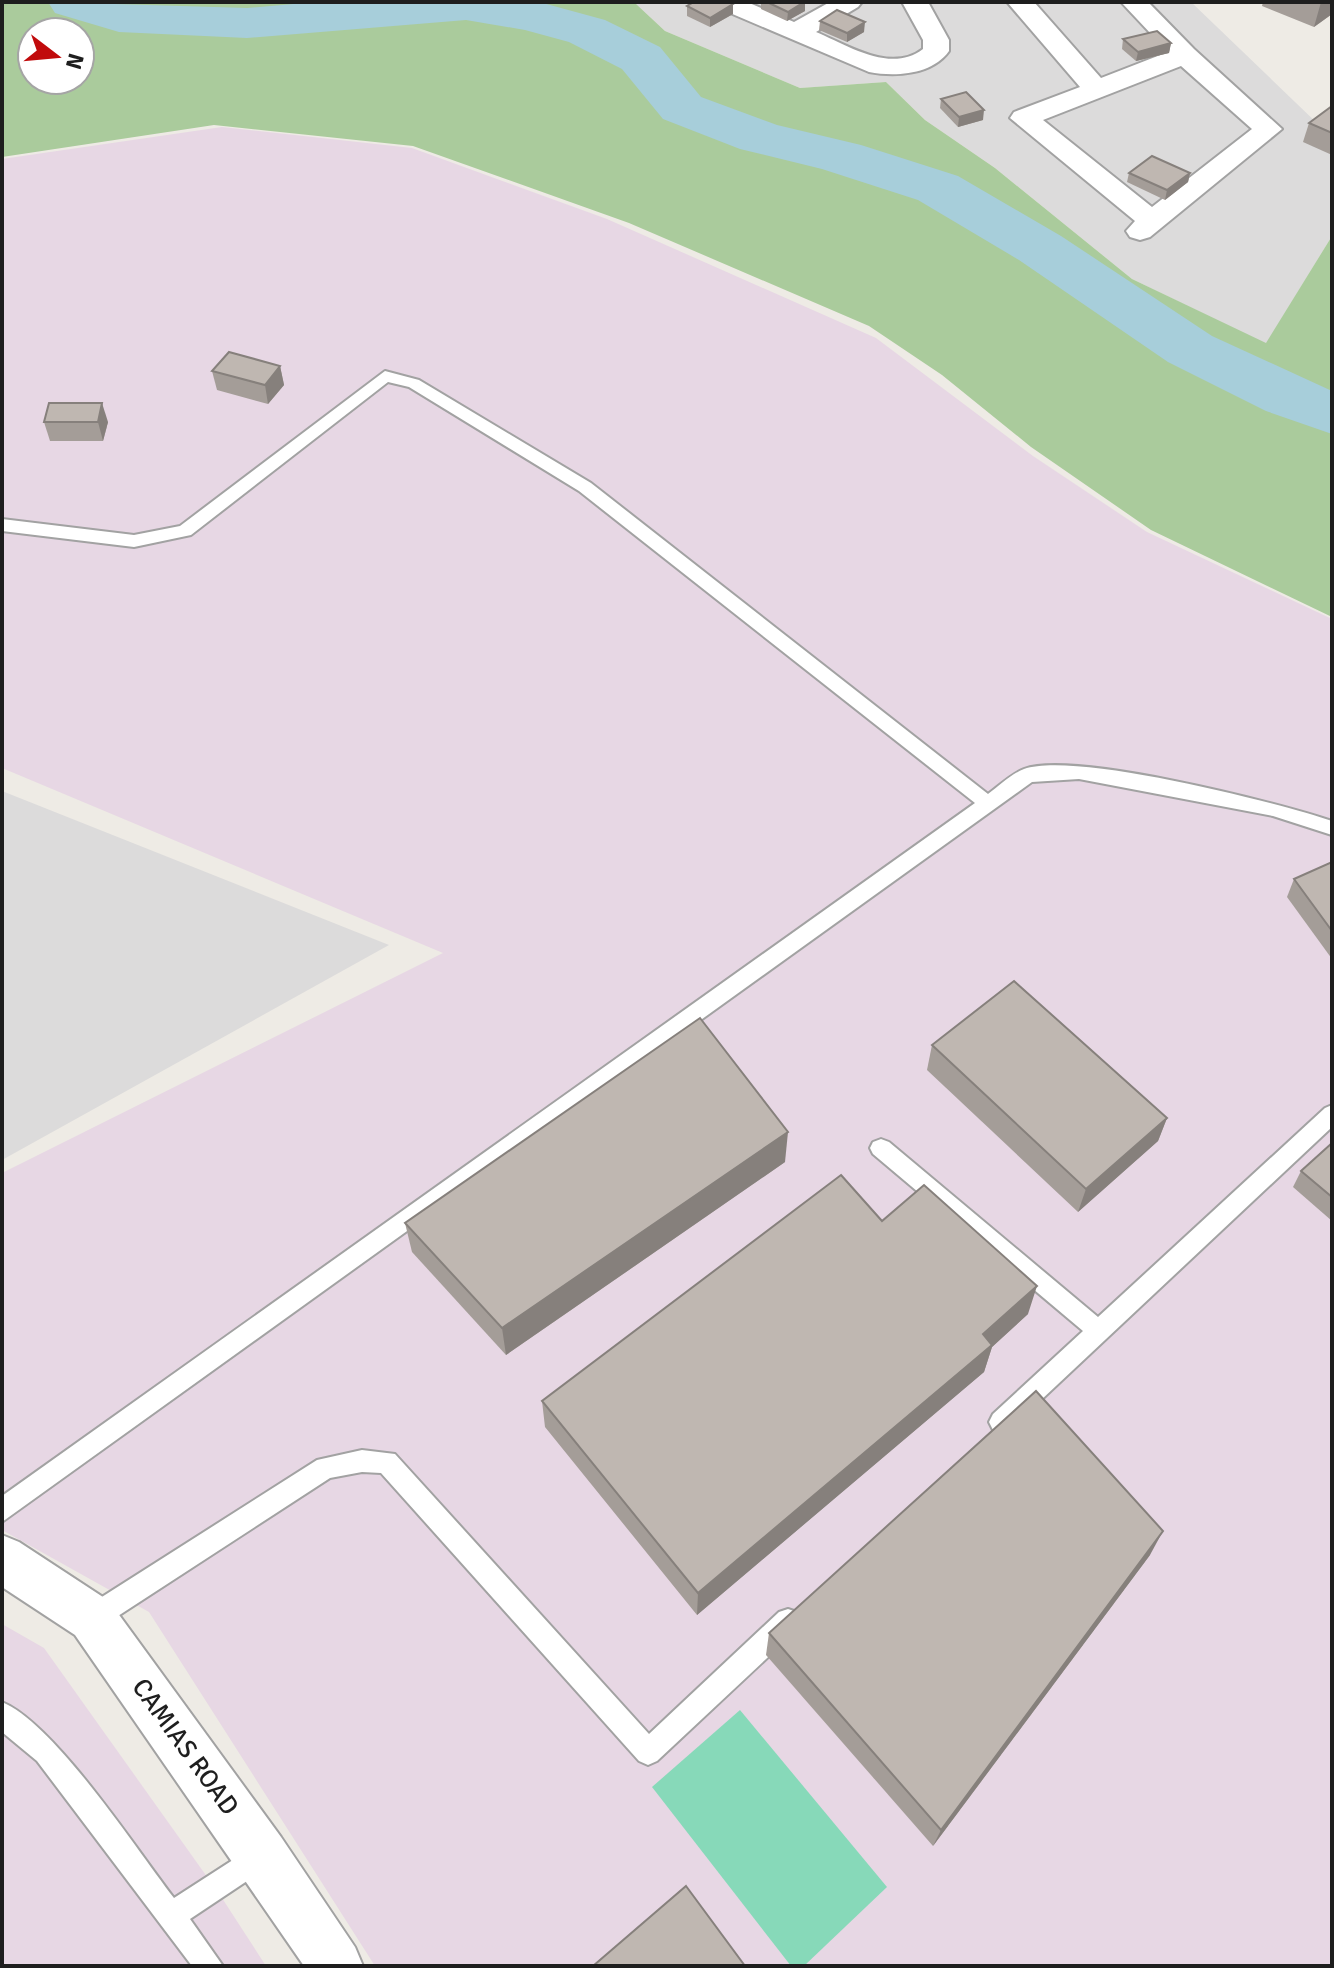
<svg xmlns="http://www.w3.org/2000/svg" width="1334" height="1968" viewBox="0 0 1334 1968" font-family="Signika,sans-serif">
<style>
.residential{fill:#dcdbdb}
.industrial{fill:#e7d7e4}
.forest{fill:#aacb9c;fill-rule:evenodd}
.pitch{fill:#87d9b9}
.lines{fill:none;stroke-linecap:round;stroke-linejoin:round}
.river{fill:#a7ceda;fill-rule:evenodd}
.service-casing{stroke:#a2a2a2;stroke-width:4}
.minor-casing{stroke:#a2a2a2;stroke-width:4}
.service{fill:#fff;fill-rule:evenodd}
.minor{fill:#fff;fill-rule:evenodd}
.wall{fill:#a49d98}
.shaded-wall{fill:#86807c}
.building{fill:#bfb7b1;stroke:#86807c;stroke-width:2}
.labels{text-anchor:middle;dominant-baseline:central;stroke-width:7;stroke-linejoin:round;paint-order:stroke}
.near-street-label{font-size:26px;fill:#1e1e1e;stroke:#fff}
</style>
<rect width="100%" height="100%" fill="#eeebe5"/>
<g class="residential">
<path d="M1191 2 1320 126 1332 117V236L1266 344 1132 279 995 168 925 120 886 82 800 88 665 31 635 3Z"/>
<path d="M2 791 389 945 2 1160Z"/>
</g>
<g class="industrial">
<path d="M222 127 412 148 607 219 876 338 1033 456 1147 532 1332 619V1966H375L149 1612 2 1530V1173L443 953 2 768V159Z"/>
<path d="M2 1624 44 1648 220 1895 266 1966H2Z"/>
</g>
<path class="forest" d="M2 2 635 3 665 31 800 88 886 82 925 120 995 168 1132 279 1266 343 1332 236V617L1151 530 1031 447 942 375 869 326 629 223 413 146 214 125 2 157ZM32 32H80V80H32Z"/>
<path class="pitch" d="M740 1710 887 1887 804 1966H791L652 1787Z"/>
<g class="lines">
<path class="river" d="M48 2 247 8 316 2H539L605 20 660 47 701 97 777 125 861 145 958 176 1061 236 1212 336 1332 391V434L1266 411 1168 362 1019 260 918 200 822 169 740 149 663 119 622 69 569 42 525 30 466 20 247 38 119 32 55 13Z"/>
<defs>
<g id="service">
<path d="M385 371 419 380 591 483 988 794C999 786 1011 774 1024 769 1074 751 1276 802 1332 821V835L1273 816 1079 779 1032 782 2 1522V1496L975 803 579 491 409 387 388 382 191 535 134 547 2 531V519L134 535 180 526Z"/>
<path d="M1332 1105V1127L1009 1430 1001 1433 993 1430 989 1422 993 1414 1083 1331 873 1154 870 1148 873 1142 881 1139 889 1142 1098 1317 1325 1108Z"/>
<path d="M362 1450 395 1454 649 1734 779 1612 788 1609 797 1612 800 1621 797 1630 657 1761 648 1765 639 1761 381 1473 362 1472 330 1478 101 1627 92 1630 83 1627 80 1618 83 1609 317 1460Z"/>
<path d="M2 1702C55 1724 136 1849 174 1898L253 1847 262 1843 271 1847 275 1856 271 1865 190 1919 223 1966H192L37 1761 2 1732Z"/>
</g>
<g id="minor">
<path d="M712 2H747L794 22 830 2H862L858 7 816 32C847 45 891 74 923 49V40L902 2H928L949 40V51C932 75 895 77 869 72L716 7Z"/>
<path d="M1007 2H1034L1101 78 1168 52 1121 2H1148L1194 49 1282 129 1150 237 1140 240 1130 237 1126 231 1135 221 1010 118 1014 112 1080 87ZM1181 66 1252 129 1152 207 1043 120Z"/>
<path d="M2 1535 19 1542 109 1601 281 1837 355 1947 363 1966H304L75 1635 2 1587Z"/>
</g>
</defs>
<use href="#service" class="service-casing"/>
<use href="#minor" class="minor-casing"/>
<use href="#service" class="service"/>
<use href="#minor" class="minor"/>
</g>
<g class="wall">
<path d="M761 2H805V11L787 21 761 9Z"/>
<path d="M1263 2H1332V14L1314 27 1262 6Z"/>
<path d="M733 4V14L710 27 687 16V6Z"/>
<path d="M820 21 864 32 847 42 819 30Z"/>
<path d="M1123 39 1171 43 1169 53 1136 61 1122 49Z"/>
<path d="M941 99 983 120 958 127 940 108Z"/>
<path d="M1332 106V155L1303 142 1309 123Z"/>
<path d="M1129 173H1190L1188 182 1165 200 1127 182Z"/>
<path d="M280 366 284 385 268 404 217 390 212 371Z"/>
<path d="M44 422H108L103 441H50Z"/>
<path d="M1332 862V959L1287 897 1294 879Z"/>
<path d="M932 1045 1167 1118 1158 1141 1078 1212 927 1070Z"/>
<path d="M1332 1143V1221L1293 1187 1301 1171Z"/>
<path d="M785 1162 506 1355 412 1252 405 1223Z"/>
<path d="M882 1221 1028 1314 992 1347 984 1372 697 1615 545 1427 542 1401Z"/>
<path d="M1150 1555 933 1846 766 1655 769 1633Z"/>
</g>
<g class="shaded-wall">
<path d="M804 2H805V11L787 21 788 12Z"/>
<path d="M1321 2H1332V14L1314 27Z"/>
<path d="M733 4V14L710 27V18Z"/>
<path d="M865 22 864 32 847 42V33Z"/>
<path d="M1171 43 1169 53 1136 61 1138 52Z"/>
<path d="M984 110 983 120 958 127 959 117Z"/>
<path d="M1190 173 1188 182 1165 200 1167 190Z"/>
<path d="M280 366 284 385 268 404 265 385Z"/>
<path d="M102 403 108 422 103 441 98 422Z"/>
<path d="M1167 1118 1158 1141 1078 1212 1086 1189Z"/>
<path d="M788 1132 785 1162 506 1355 502 1328Z"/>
<path d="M1037 1286 1028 1314 992 1347 984 1372 697 1615 698 1593Z"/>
<path d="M1163 1531 1150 1555 933 1846 941 1830Z"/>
</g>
<g class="building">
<path d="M694 2H728L733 4 710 18 687 6Z"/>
<path d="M767 2H804L788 12Z"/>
<path d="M837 10 865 22 847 33 820 21Z"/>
<path d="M1157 31 1171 43 1138 52 1123 39Z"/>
<path d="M966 92 984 110 959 117 941 99Z"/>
<path d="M1332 106V133L1309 123Z"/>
<path d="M1152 156 1190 173 1167 190 1129 173Z"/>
<path d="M229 352 280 366 265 385 212 371Z"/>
<path d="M49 403H102L98 422H44Z"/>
<path d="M1332 862V931L1294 879Z"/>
<path d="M1014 981 1167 1118 1086 1189 932 1045Z"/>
<path d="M700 1018 788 1132 502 1328 405 1223Z"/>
<path d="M1332 1143V1197L1301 1171Z"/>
<path d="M841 1175 882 1221 924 1185 1037 1286 983 1334 992 1345 698 1593 542 1401Z"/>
<path d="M1036 1391 1163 1531 941 1830 769 1633Z"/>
<path d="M686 1886 745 1966H593Z"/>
</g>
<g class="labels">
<g class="near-street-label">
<text transform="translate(185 1747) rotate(54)">CAMIAS ROAD</text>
</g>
</g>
<rect width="1334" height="1968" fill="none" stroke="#1e1e1e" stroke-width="8"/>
<g transform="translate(56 56) rotate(106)"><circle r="38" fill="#ffffff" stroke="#a5a5a5" stroke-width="2"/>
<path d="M0-6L14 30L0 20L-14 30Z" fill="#c10b0c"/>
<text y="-12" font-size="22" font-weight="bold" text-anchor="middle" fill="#1e1e1e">N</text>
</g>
</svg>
